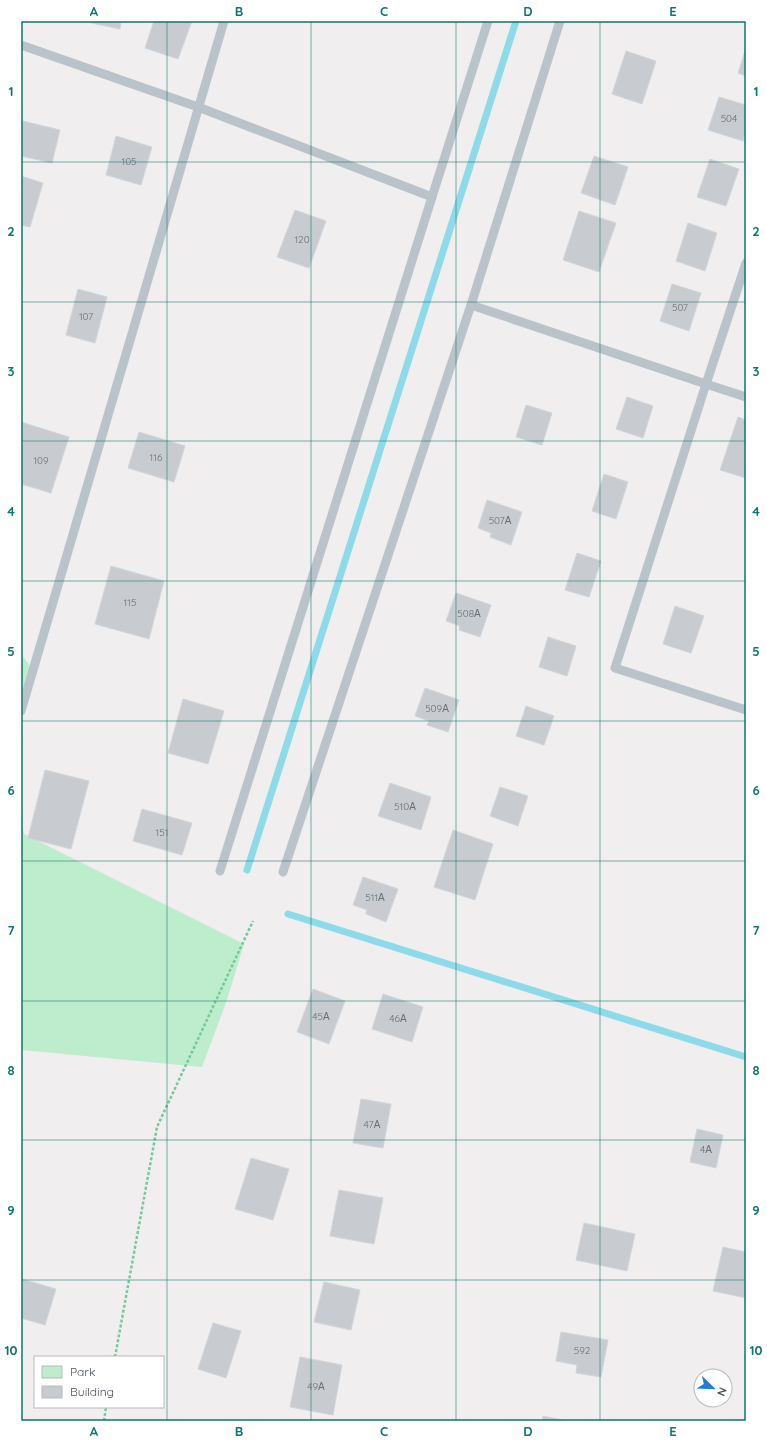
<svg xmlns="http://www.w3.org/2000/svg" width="767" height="1442" viewBox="0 0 767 1442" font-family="Quicksand,sans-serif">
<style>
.green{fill:#beedcd}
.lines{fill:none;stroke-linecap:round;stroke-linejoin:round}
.stream{stroke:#8ddae8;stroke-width:7}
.building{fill:#c8cbd0;stroke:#d2d5d9}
.path{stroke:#77c99c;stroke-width:2.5;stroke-dasharray:3 2;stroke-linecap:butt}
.lane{stroke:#bac3ca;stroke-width:9}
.grid{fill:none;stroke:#0f766e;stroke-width:1;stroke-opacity:0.55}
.labels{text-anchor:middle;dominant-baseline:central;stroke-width:3;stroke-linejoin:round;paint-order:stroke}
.number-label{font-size:10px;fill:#677078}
.neatline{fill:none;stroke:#0f766e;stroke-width:1.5}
.grid-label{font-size:13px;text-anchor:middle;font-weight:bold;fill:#0f766e}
</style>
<rect width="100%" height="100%" fill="#f0eeee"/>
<g class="green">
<path d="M21 654 36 674 21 698Z"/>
<path d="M21 823 24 834 244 944 227 1000 202 1067 21 1050Z"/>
</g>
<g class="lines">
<g class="stream">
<path d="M247 870 516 21"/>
<path d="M288 914 746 1057"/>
</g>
</g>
<g class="building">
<path d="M82 21H121L120 29Z"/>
<path d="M154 21H192L178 59 145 48Z"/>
<path d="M746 48V76L738 73Z"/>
<path d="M626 51 656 61 642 104 612 94Z"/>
<path d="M719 97 746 105V131L743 141 708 130Z"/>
<path d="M23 121 60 130 52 163 21 156V129Z"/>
<path d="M116 136 152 147 141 185 106 175Z"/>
<path d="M594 156 628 167 615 205 581 193Z"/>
<path d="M710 159 739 169 726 206 697 197Z"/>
<path d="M21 176 43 183 30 227 21 225Z"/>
<path d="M295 210 326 221 309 268 277 257Z"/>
<path d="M579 211 616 223 599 272 563 260Z"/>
<path d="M688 223 717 233 705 271 676 261Z"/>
<path d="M672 284 701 293 689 331 660 321Z"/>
<path d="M78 289 107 297 95 343 66 335Z"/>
<path d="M627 397 653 406 643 438 616 429Z"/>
<path d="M526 405 552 413 542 445 516 437Z"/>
<path d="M738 417 746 420V478L720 470Z"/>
<path d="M21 422 69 437 51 493 21 484Z"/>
<path d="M139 432 185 446 174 482 128 468Z"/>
<path d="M604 474 628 482 616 519 592 511Z"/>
<path d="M487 500 522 512 511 545 490 537 491 533 478 528Z"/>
<path d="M577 553 601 561 589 597 565 590Z"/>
<path d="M111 566 164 581 149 639 95 624Z"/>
<path d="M456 593 491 605 480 637 459 630 460 626 446 621Z"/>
<path d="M675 606 704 616 691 653 663 644Z"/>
<path d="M548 637 576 646 567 676 539 667Z"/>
<path d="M425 688 459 700 448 732 427 725 429 721 415 716Z"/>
<path d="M183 699 224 711 208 764 168 753Z"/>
<path d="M526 706 554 716 544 745 516 736Z"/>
<path d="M45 770 89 781 71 849 28 838Z"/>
<path d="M390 783 431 797 421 830 378 816Z"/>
<path d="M500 787 528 796 518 826 490 816Z"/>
<path d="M142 809 192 823 182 855 133 841Z"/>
<path d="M453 830 493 844 475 900 434 887Z"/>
<path d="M363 877 398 889 386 922 366 914 367 910 353 905Z"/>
<path d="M313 989 345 1001 329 1044 297 1032Z"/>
<path d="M383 994 423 1007 412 1042 372 1029Z"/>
<path d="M361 1099 391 1104 383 1148 353 1143Z"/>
<path d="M697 1129 723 1135 716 1168 690 1162Z"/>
<path d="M251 1158 289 1169 273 1220 235 1209Z"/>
<path d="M339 1190 383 1198 374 1244 330 1236Z"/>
<path d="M584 1223 635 1234 627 1271 576 1260Z"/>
<path d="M723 1247 746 1252V1298L713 1291Z"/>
<path d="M22 1279 56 1289 45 1325 21 1318Z"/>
<path d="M324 1282 360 1290 351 1330 314 1322Z"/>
<path d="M213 1323 241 1331 226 1378 198 1369Z"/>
<path d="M561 1332 608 1340 601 1377 576 1373 577 1365 556 1361Z"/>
<path d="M300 1357 342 1365 333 1415 290 1407Z"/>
<path d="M543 1416 568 1421H542Z"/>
</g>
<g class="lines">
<g class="path">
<path d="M115 1357 157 1127 253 921"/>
<path d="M104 1421 106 1407"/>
</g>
<g class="lane">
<path d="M21 45 198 107 432 197 220 871"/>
<path d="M432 197 488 21"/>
<path d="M746 263 706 384 746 397"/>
<path d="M471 305 706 384 615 668 746 710"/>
<path d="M21 711 224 21"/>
<path d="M283 872 471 305 560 21"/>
</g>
</g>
<path class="grid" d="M167 21V1421M311 21V1421M456 21V1421M600 21V1421M21 162H746M21 302H746M21 441H746M21 581H746M21 721H746M21 861H746M21 1001H746M21 1140H746M21 1280H746"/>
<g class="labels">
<g class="number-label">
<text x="729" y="118">504</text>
<text x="129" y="161">105</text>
<text x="302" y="239">120</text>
<text x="680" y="307">507</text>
<text x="86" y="316">107</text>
<text x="156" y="457">116</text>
<text x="41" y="460">109</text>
<text x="500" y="520">507А</text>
<text x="130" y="602">115</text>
<text x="469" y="613">508А</text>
<text x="437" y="708">509А</text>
<text x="405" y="806">510А</text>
<text x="162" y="832">151</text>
<text x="375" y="897">511А</text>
<text x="321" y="1016">45А</text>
<text x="398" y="1018">46А</text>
<text x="372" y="1124">47А</text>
<text x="706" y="1149">4А</text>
<text x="582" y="1350">592</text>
<text x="316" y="1386">49А</text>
</g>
</g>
<rect width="767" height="1442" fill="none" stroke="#ffffff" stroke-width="44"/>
<rect x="34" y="1356" width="130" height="52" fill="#ffffff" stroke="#b5babd"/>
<rect x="42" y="1366" width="20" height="12" fill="#beedcd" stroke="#b5babd"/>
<text x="70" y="1376" font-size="12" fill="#47525a">Park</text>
<rect x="42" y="1386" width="20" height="12" fill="#c8cbd0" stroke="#b5babd"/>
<text x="70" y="1396" font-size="12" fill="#47525a">Building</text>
<g transform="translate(713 1388) rotate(113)"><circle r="19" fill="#ffffff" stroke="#b5babd"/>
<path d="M0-3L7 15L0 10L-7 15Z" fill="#217cd7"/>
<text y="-6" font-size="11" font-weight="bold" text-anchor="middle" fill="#47525a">N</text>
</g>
<rect x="22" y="22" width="723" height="1398" class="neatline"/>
<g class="grid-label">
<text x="94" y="16">A</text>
<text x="239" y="16">B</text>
<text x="384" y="16">C</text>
<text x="528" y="16">D</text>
<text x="673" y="16">E</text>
<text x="11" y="96">1</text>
<text x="756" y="96">1</text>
<text x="11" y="236">2</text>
<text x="756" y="236">2</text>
<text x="11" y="376">3</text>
<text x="756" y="376">3</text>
<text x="11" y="516">4</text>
<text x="756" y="516">4</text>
<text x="11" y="656">5</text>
<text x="756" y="656">5</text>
<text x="11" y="795">6</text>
<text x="756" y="795">6</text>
<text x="11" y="935">7</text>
<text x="756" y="935">7</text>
<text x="11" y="1075">8</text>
<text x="756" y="1075">8</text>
<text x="11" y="1215">9</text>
<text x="756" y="1215">9</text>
<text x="11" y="1355">10</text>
<text x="756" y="1355">10</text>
<text x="94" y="1436">A</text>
<text x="239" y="1436">B</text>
<text x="384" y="1436">C</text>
<text x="528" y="1436">D</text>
<text x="673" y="1436">E</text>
</g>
</svg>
